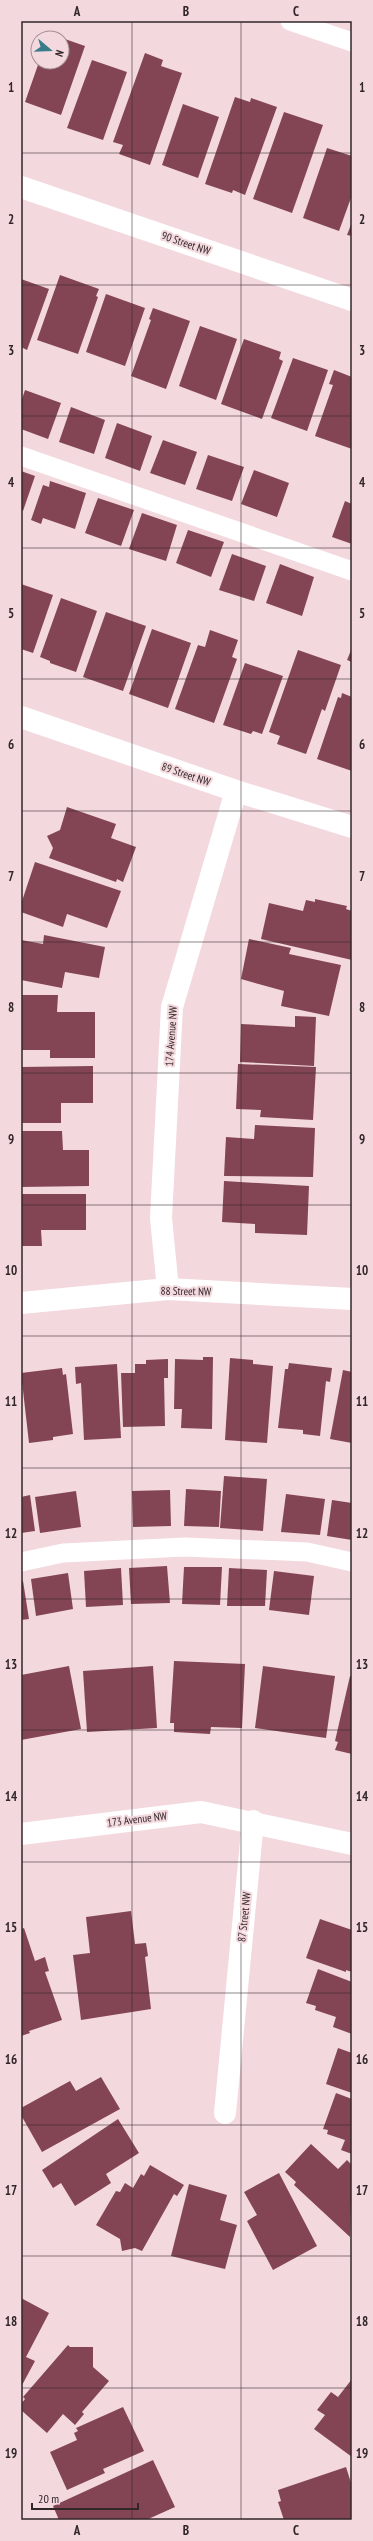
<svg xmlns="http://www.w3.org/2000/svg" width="373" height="2541" font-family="'PT Sans Narrow',sans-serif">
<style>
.building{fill:#834554}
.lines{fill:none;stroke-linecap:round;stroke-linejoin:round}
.service{stroke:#fff;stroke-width:19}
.minor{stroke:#fff;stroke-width:22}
.tertiary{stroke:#fff;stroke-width:22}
.grid{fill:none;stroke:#312628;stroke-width:1;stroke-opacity:0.55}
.labels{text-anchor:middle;stroke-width:4;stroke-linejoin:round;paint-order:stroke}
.street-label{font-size:11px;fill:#312628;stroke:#f3d8dd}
.neatline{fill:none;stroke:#312628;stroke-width:1.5}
.grid-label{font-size:13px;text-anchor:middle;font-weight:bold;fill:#312628}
</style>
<rect width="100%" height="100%" fill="#f3d8dd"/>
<g class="building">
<polygon points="49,34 61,38 47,38"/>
<polygon points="62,38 85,46 61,115 25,102 39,62 62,62"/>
<polygon points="145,53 163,60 161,66 182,73 150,165 119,154 123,145 113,142"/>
<polygon points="92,60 127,72 103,140 67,128"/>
<polygon points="235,97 250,102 251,98 277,107 245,195 233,190 232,193 205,184"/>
<polygon points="183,104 219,117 198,178 162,165"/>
<polygon points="284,112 323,125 292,213 253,199"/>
<polygon points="327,148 352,156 352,195 339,231 303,218"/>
<polygon points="352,222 352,236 347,235"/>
<polygon points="60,275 99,289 96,296 98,297 78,354 37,340"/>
<polygon points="21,279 49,289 27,350 21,347"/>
<polygon points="106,294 145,308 125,366 86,352"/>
<polygon points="153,308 190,321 166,389 131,376 151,320 149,319"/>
<polygon points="200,326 237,339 216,400 179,386"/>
<polygon points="244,339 281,352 279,359 283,361 262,419 221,404"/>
<polygon points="293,358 328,370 307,431 271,418"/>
<polygon points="334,370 352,377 352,449 315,436 333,385 329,384"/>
<polygon points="25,390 61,403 48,439 21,429 21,402"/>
<polygon points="71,407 105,420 94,454 59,442"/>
<polygon points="117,423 152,436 140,471 105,458"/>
<polygon points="163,440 197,452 185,485 150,473"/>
<polygon points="208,455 244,467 232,501 196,489"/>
<polygon points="254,470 289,483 277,517 241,504"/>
<polygon points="21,471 35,476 23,511 21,510"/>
<polygon points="50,481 86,493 75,529 43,518 41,524 31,520 43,485 49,487"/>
<polygon points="98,498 134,510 121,546 85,533"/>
<polygon points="345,501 352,504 352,544 332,537"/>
<polygon points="142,513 177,525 166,561 129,549"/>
<polygon points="188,530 224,542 211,577 176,563"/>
<polygon points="232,554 266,566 254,601 219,590"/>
<polygon points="280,564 314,577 302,616 266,603"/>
<polygon points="21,584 53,595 33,653 21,649"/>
<polygon points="61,598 97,611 76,672 50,663 50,661 40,657"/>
<polygon points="106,612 146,626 123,691 83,677"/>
<polygon points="152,629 191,643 168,708 129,694"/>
<polygon points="210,630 238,640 232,657 237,659 214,723 175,709 198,645 205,647"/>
<polygon points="352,648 352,662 347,660"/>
<polygon points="298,650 341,665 325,711 322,709 306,754 277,744 280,736 269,732"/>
<polygon points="245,663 283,676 262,734 253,731 251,734 223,725"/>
<polygon points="342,693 352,697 352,771 317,759 338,697 341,698"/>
<polygon points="67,807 116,824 111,838 136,847 123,882 117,879 116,882 49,858 53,848 47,836 60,830"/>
<polygon points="35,862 121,891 107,928 67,914 63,927 21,912 21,904"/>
<polygon points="315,899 347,906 346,909 352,911 352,960 261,939 269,903 303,911 306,900 315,902"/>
<polygon points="44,935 105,947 99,978 65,972 62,988 21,980 21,940 43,944"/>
<polygon points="249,939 291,948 289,954 341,965 329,1016 281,1006 284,991 241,979"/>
<polygon points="21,995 58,995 57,1012 95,1012 95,1058 50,1058 50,1050 21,1050"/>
<polygon points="295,1016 316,1017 314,1066 240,1062 241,1024 295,1027"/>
<polygon points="238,1064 316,1067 313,1120 260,1117 261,1110 236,1109"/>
<polygon points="93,1066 93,1103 61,1103 61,1123 21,1123 21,1067"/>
<polygon points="255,1125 315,1128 313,1177 224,1176 226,1137 254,1139"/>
<polygon points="21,1131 62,1131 63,1150 89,1150 89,1186 21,1187"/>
<polygon points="224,1181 309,1186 307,1235 255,1233 255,1224 222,1222"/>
<polygon points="21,1194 86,1194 86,1230 41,1230 42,1246 21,1246"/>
<polygon points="203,1357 213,1357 212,1429 181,1428 182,1409 174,1409 175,1359 203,1360"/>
<polygon points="230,1358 253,1360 253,1364 273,1366 267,1443 225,1440"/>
<polygon points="168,1359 168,1378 164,1378 165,1426 123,1427 121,1373 135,1373 135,1364 146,1364 146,1360"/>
<polygon points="289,1363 332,1368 330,1382 326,1381 320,1436 303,1434 303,1430 278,1428 285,1369 288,1369"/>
<polygon points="117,1364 121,1438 84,1440 81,1383 76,1384 75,1367"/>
<polygon points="62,1368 63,1375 66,1374 73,1434 53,1437 53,1440 29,1443 21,1373"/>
<polygon points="343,1370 352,1372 352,1443 330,1439"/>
<polygon points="224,1476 267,1479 263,1531 220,1528"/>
<polygon points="186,1489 221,1491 219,1527 184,1526"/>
<polygon points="170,1490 171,1526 133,1527 132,1491"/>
<polygon points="76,1491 81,1527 40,1533 35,1497"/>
<polygon points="286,1494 325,1499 320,1535 281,1532"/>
<polygon points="30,1495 35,1531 21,1533 21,1497"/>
<polygon points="332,1500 352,1503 352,1540 327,1536"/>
<polygon points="167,1566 170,1603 131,1604 129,1568"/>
<polygon points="184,1567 222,1567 220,1605 182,1604"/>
<polygon points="121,1568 123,1605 86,1607 84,1571"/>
<polygon points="229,1568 267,1570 265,1606 227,1606"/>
<polygon points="274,1571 314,1576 309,1615 269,1610"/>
<polygon points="68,1573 73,1609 36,1616 31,1579"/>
<polygon points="21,1581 23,1581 29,1619 21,1620"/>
<polygon points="174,1661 245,1664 242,1728 211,1727 210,1734 174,1732 174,1723 170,1723"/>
<polygon points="69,1666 81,1729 21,1740 21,1675"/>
<polygon points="153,1666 157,1728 87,1732 83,1671"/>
<polygon points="263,1666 335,1676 326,1738 255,1728"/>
<polygon points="350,1676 352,1676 352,1754 335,1750 338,1742 335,1741"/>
<polygon points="131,1911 135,1944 146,1943 148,1956 145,1957 151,2009 81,2020 73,1955 90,1953 86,1917"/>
<polygon points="320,1919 352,1930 352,1972 346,1970 346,1972 306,1958"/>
<polygon points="24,1928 35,1961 45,1957 49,1971 45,1972 62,2020 29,2031 30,2033 21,2036 21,1929"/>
<polygon points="318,1969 352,1982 352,2034 333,2027 336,2017 315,2010 316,2006 306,2003"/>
<polygon points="338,2048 352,2053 352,2093 326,2084"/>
<polygon points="101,2077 120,2109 42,2152 21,2115 21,2108 70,2081 76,2091"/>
<polygon points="336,2093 352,2099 352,2154 341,2150 345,2140 327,2134 328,2130 323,2129"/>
<polygon points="118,2119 139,2153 106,2174 111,2183 75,2206 61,2183 53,2188 42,2170"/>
<polygon points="311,2144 338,2169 347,2160 352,2165 350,2237 294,2185 296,2182 285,2172"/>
<polygon points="150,2165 184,2185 177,2196 174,2194 142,2251 135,2248 122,2251 120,2239 96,2225 116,2191 120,2192 125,2183 133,2188 141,2174 144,2176"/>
<polygon points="279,2173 317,2246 273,2270 247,2221 257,2215 244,2192"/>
<polygon points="189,2184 227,2195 220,2220 237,2225 225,2269 171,2256"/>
<polygon points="21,2298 49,2313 26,2357 35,2361 21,2387"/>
<polygon points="68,2345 70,2347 93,2347 93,2367 109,2381 82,2412 84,2414 75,2425 63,2414 47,2433 21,2410 21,2404 25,2399 23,2397"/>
<polygon points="352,2379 352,2457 314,2429 325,2415 317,2410 331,2392 338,2397"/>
<polygon points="123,2407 144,2451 103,2469 105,2473 67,2490 50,2452 77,2440 74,2433 78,2431 76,2428"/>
<polygon points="153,2460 175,2507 146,2520 59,2520 53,2506"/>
<polygon points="346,2467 352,2486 352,2520 284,2520 278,2502 281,2501 278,2490"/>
</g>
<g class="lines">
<g class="service">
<polyline points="290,21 352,42"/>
<polyline points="21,456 352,571"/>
<polyline points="21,1562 63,1553 185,1547 307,1552 352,1562"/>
</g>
<g class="minor">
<polyline points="21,187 352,300"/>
<polyline points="21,717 236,791 352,827"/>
<polyline points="168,1289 161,1218 172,1007 236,791"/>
<polyline points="21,1303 168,1289 352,1299"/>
<polyline points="225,2113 253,1821"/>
</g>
<polyline class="tertiary" points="21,1834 201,1812 352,1844"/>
</g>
<path class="grid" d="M132,21V2520M241,21V2520M21,153H352M21,285H352M21,416H352M21,548H352M21,679H352M21,811H352M21,942H352M21,1073H352M21,1205H352M21,1336H352M21,1468H352M21,1599H352M21,1730H352M21,1862H352M21,1993H352M21,2125H352M21,2256H352M21,2388H352"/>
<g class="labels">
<g class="street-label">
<text transform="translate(186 243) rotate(19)" y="4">90 Street NW</text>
<text transform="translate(186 774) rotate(19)" y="4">89 Street NW</text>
<text transform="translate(171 1036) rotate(-86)" y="4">174 Avenue NW</text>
<text transform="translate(186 1291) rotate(1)" y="4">88 Street NW</text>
<text transform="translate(137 1819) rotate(-7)" y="4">173 Avenue NW</text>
<text transform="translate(244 1917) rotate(-84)" y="4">87 Street NW</text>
</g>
</g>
<rect width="373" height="2541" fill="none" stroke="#f3d8dd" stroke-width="44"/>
<g transform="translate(50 50) rotate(109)"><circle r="19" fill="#f3d8dd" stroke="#a59195"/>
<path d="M0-3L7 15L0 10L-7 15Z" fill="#387b8b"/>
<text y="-6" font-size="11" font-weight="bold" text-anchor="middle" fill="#312628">N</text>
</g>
<path d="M32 2503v6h106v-6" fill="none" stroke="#312628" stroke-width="2"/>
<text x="38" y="2503" font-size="12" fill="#312628" stroke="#f3d8dd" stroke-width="3" paint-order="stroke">20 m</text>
<rect x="22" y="22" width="329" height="2497" class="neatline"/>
<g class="grid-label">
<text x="77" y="16">A</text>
<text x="186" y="16">B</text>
<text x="296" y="16">C</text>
<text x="11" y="92">1</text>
<text x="362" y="92">1</text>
<text x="11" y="224">2</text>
<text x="362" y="224">2</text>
<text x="11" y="355">3</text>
<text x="362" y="355">3</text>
<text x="11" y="487">4</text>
<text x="362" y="487">4</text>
<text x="11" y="618">5</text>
<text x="362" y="618">5</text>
<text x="11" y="749">6</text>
<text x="362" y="749">6</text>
<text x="11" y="881">7</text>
<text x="362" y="881">7</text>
<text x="11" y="1012">8</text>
<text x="362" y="1012">8</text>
<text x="11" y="1144">9</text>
<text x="362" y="1144">9</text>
<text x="11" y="1275">10</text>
<text x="362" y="1275">10</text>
<text x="11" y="1406">11</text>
<text x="362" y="1406">11</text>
<text x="11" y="1538">12</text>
<text x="362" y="1538">12</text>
<text x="11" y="1669">13</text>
<text x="362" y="1669">13</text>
<text x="11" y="1801">14</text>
<text x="362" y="1801">14</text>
<text x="11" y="1932">15</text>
<text x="362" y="1932">15</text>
<text x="11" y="2064">16</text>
<text x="362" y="2064">16</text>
<text x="11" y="2195">17</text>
<text x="362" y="2195">17</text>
<text x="11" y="2326">18</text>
<text x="362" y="2326">18</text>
<text x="11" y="2458">19</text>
<text x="362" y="2458">19</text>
<text x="77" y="2535">A</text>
<text x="186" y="2535">B</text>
<text x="296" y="2535">C</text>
</g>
</svg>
